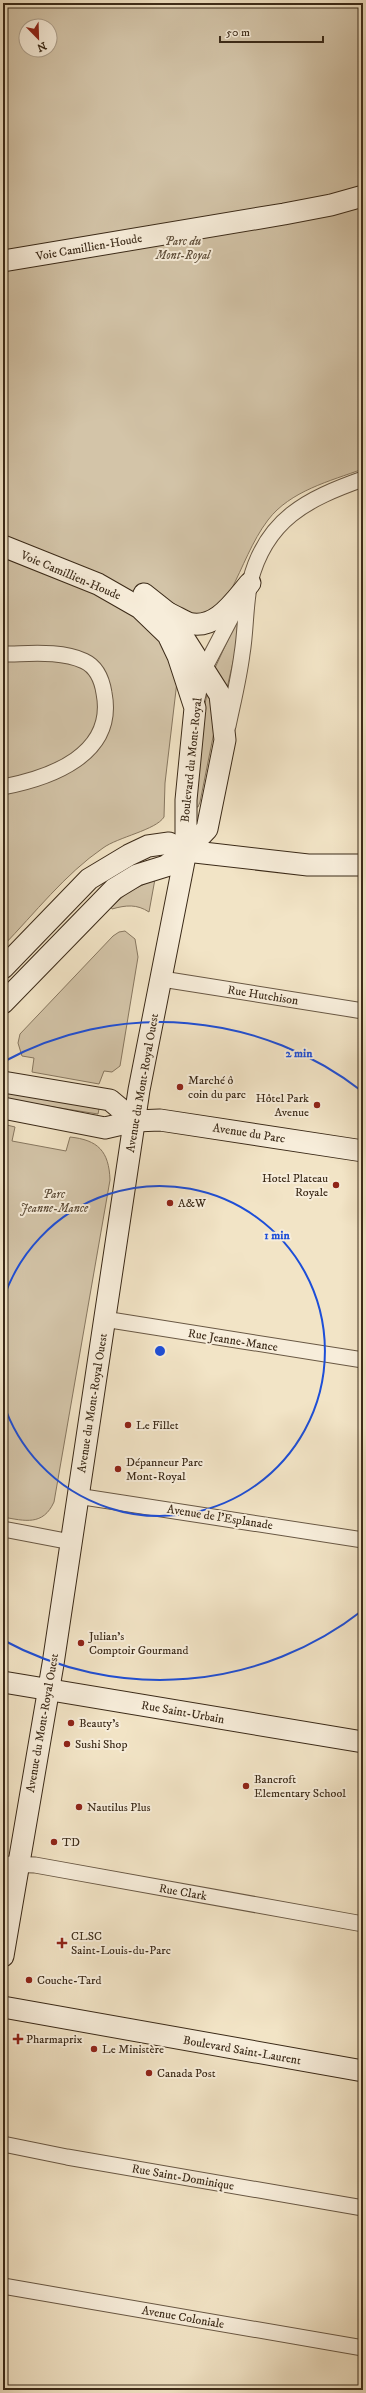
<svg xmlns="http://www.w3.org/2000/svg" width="366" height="2393" font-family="'IM FELL DW Pica',serif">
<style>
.green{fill:#d3c4a8;stroke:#877760;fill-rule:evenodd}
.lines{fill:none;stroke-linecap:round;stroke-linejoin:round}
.street-casing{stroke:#695844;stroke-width:17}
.secondary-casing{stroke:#3b2a18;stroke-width:23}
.street{stroke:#f7edda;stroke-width:15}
.secondary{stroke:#f7edda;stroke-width:21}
.ring{fill:none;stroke:#1d4ed8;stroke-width:2}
.poi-dot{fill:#8f2418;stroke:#f7edda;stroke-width:1.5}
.labels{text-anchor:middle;stroke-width:4;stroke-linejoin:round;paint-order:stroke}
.park-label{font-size:12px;font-style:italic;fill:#61503c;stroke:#f7edda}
.street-label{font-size:12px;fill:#3b2a18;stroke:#f7edda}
.poi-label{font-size:12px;fill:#3b2a18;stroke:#f7edda;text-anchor:start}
.centre{fill:#1d4ed8;stroke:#f7edda;stroke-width:2}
.ring-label{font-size:12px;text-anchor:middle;font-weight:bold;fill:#1d4ed8;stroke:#f7edda;stroke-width:4;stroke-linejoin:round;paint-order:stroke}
</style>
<rect width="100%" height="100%" fill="#f2e4c6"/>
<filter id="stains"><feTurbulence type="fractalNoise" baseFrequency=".005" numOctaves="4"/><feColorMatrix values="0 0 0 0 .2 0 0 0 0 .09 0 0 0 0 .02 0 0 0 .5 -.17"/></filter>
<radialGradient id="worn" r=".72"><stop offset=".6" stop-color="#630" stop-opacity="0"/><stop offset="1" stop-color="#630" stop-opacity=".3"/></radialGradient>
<g class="green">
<path d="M3,3H363V469C330,481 290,491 268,520C252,541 243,567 231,590C226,599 216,608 209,616L185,614L165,783L164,817C156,830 118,837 103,848C65,874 35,913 3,946ZM26,26H50V50H26Z"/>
<polygon points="237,620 242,623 227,688 215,668"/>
<polygon points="207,694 211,694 215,727 200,802 198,807 195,807 203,714"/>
<path d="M155,879L149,912C137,904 126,905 112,909L111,907L128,892Z"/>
<polygon points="125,931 135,939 138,957 120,1066 112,1072 104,1071 99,1084 32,1072 34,1058 22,1056 18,1043 20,1034 113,936 119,932"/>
<polygon points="3,1090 99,1109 98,1114 3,1099"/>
<path d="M3,1124L15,1127L12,1141L66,1151L70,1137C98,1140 109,1151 110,1180L54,1502C43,1526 25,1521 3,1517Z"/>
</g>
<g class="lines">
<defs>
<g id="street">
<path d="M3,654C29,654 60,650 84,661C97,667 102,680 104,693C116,755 50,778 3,787"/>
<polyline points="195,707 204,669 237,606"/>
<path d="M228,726C233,702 239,678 242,654C246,631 245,605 250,582C266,519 307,499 363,479"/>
<polyline points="162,979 363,1011"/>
<polyline points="104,1319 363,1360"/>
<polyline points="77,1496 363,1540"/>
<polyline points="3,1529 71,1542"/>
<polyline points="3,1864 35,1865 363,1924"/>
<polyline points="3,2144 67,2157 363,2208"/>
<polyline points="3,2286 363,2348"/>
</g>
<g id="secondary">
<polyline points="3,261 284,214 331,205 363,196"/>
<polyline points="3,546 98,584 140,608 168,635 178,656 195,708 186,800 186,851 139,1090 53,1664 3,1956"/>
<path d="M168,613C175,616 181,620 188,623C216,631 235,600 250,583"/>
<polyline points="3,968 89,879 129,855 148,846 169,843 186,851 308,865 363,865"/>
<polyline points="3,1003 114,889 137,875 166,866 186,851 207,829 225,740 220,695 168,613 144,594"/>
<polyline points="3,1082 110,1100 135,1121"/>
<polyline points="3,1108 105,1128 135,1121 160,1120 363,1151"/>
<polyline points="3,1682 363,1742"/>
<polyline points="3,2007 363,2071"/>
</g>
</defs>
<use href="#street" class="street-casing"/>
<use href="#secondary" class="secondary-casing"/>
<use href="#street" class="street"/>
<use href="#secondary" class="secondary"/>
</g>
<g class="ring">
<path d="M3 1300A165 165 0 1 1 3 1402"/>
<path d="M363 1610A329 329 0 0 1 3 1640M3 1062A329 329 0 0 1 363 1092"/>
</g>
<g class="poi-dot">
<circle cx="180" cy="1087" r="4"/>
<circle cx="317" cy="1105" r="4"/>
<circle cx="336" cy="1185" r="4"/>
<circle cx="170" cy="1203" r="4"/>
<circle cx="128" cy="1425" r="4"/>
<circle cx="118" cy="1469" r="4"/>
<circle cx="81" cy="1643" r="4"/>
<circle cx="71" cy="1723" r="4"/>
<circle cx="67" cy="1744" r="4"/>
<circle cx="246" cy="1786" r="4"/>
<circle cx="79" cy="1807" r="4"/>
<circle cx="54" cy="1842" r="4"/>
<path d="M60 1937h4v4h4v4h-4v4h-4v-4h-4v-4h4z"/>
<circle cx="29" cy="1980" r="4"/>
<path d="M16 2033h4v4h4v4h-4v4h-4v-4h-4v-4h4z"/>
<circle cx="94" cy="2049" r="4"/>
<circle cx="149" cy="2073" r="4"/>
</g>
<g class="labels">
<g class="park-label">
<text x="183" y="245">Parc du<tspan x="183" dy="14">Mont-Royal</tspan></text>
<text x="54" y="1198">Parc<tspan x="54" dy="14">Jeanne-Mance</tspan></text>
</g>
<g class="street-label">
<text transform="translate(89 247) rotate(-10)" y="4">Voie Camillien-Houde</text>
<text transform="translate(71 575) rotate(23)" y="4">Voie Camillien-Houde</text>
<text transform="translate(191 760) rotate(-84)" y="4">Boulevard du Mont-Royal</text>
<text transform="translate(263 995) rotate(9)" y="4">Rue Hutchison</text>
<text transform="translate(142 1083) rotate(-80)" y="4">Avenue du Mont-Royal Ouest</text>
<text transform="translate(249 1133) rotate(9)" y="4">Avenue du Parc</text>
<text transform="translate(233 1340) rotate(9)" y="4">Rue Jeanne-Mance</text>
<text transform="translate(92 1403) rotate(-81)" y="4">Avenue du Mont-Royal Ouest</text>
<text transform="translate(220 1517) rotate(9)" y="4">Avenue de l'Esplanade</text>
<text transform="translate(183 1712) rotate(10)" y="4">Rue Saint-Urbain</text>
<text transform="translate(42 1723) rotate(-80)" y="4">Avenue du Mont-Royal Ouest</text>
<text transform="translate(183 1892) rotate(10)" y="4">Rue Clark</text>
<text transform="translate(242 2050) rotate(10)" y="4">Boulevard Saint-Laurent</text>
<text transform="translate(183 2177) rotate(10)" y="4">Rue Saint-Dominique</text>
<text transform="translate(183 2317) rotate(10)" y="4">Avenue Coloniale</text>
</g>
<g class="poi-label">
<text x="188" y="1084">Marché ô<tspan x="188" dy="14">coin du parc</tspan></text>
<text x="309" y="1102" text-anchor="end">Hôtel Park<tspan x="309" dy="14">Avenue</tspan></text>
<text x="328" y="1182" text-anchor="end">Hotel Plateau<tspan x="328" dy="14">Royale</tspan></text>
<text x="178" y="1207">A&amp;W</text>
<text x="136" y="1429">Le Fillet</text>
<text x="126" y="1466">Dépanneur Parc<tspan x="126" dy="14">Mont-Royal</tspan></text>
<text x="89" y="1640">Julian’s<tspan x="89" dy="14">Comptoir Gourmand</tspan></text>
<text x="79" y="1727">Beauty's</text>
<text x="75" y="1748">Sushi Shop</text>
<text x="254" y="1783">Bancroft<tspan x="254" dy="14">Elementary School</tspan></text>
<text x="87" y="1811">Nautilus Plus</text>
<text x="62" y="1846">TD</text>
<text x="71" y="1940">CLSC<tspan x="71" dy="14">Saint-Louis-du-Parc</tspan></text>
<text x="37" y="1984">Couche-Tard</text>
<text x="26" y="2043">Pharmaprix</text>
<text x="102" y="2053">Le Ministère</text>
<text x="157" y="2077">Canada Post</text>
</g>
</g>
<circle cx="160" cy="1351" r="6" class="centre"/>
<g class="ring-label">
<text x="299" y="1057">2 min</text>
<text x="277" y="1239">1 min</text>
</g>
<rect width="366" height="2393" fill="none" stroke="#f2e4c6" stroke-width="16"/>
<rect x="4" y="4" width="358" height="2385" fill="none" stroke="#3b2a18" stroke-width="2"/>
<rect x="8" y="8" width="350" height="2377" fill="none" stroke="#3b2a18"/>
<g transform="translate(38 38) rotate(157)"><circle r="19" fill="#f7edda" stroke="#ac9f8c"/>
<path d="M0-3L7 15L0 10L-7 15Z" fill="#8f2418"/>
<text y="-6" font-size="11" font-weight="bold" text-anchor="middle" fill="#3b2a18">N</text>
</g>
<path d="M220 36v6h103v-6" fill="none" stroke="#3b2a18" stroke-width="2"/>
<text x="226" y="36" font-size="12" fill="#3b2a18" stroke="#f7edda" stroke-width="3" paint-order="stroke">50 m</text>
<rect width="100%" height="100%" filter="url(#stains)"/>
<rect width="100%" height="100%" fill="url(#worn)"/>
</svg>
